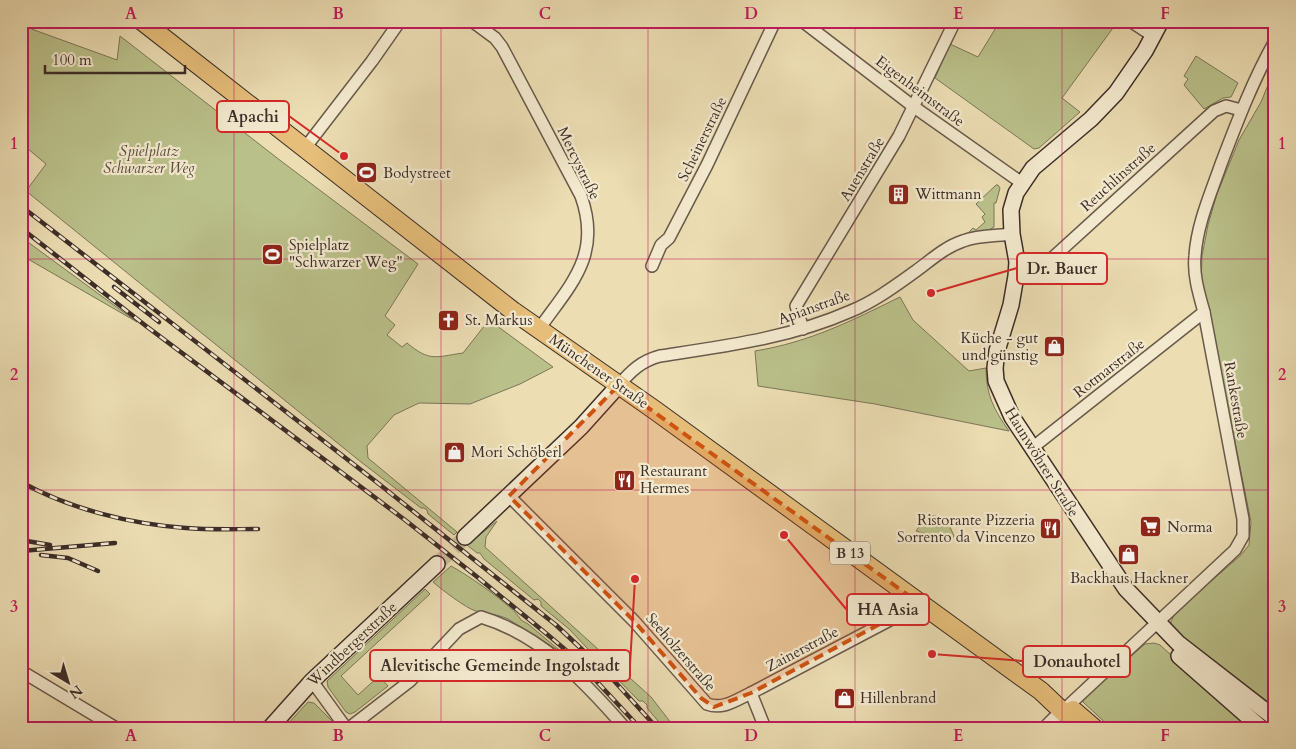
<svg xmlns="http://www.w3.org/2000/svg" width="1296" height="749" font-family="Cardo,serif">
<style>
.green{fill:#bac08a;stroke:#7b7658}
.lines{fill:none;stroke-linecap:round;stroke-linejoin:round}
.secondary-tunnel{stroke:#c9ba97;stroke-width:15;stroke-dasharray:15 8;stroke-linecap:butt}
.street-casing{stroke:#68594a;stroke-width:14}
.secondary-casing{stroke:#3c2d27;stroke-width:18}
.primary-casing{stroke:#3c2d27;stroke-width:20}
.street{stroke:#f3e9ce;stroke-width:11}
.secondary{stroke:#f3e9ce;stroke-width:15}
.primary{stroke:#e6be7a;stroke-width:18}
.rail-casing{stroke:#3c2d27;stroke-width:4.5}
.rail{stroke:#f3e9ce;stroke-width:2.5;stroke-dasharray:8;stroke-linecap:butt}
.marked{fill:#ce5210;fill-opacity:0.2;stroke:#ce5210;stroke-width:4;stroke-dasharray:10 6;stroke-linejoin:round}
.grid{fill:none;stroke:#c2185b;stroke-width:1;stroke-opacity:0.55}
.labels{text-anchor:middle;stroke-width:4.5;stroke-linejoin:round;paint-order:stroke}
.shield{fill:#f3e9ce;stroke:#736559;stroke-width:1}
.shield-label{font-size:14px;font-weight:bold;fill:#3c2d27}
.street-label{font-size:15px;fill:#3c2d27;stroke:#f3e9ce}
.park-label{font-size:15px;font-style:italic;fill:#554a3b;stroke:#f3e9ce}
.poi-label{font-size:15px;fill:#3c2d27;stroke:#f3e9ce;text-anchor:start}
.leader{fill:none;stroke:#d62828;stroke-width:2}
.callout-dot{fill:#d62828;stroke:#f3e9ce;stroke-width:2}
.callout{fill:#f3e9ce;stroke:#d62828;stroke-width:2}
.callout-label{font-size:16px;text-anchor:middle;font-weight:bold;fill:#3c2d27}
.neatline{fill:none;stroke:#c2185b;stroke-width:2}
.grid-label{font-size:16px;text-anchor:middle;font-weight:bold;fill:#c2185b}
</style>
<rect width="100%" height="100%" fill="#ecddb3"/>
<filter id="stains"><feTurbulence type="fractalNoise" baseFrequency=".004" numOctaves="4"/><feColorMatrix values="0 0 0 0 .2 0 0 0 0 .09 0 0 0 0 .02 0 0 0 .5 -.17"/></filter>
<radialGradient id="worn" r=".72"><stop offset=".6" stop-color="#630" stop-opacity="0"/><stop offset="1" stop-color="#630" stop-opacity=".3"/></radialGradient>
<g class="green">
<polygon points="1000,21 1094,21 1103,27 1107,21 1118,21 1062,98 1080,112 1039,148 1034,149 935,78 950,44 978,57"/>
<path d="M26,27L117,60L120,36L281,161L418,264L385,316L395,325L387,335L402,347L407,343C430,362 435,357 463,353L489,320L553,367L520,384L470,404L419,403L394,415L367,446L368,458L457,532L454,535L428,514L427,510L424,508H421L361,462L26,191L46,164L21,143V33Z"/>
<polygon points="1196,56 1238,83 1231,97 1223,98 1204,109 1184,85 1188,79 1184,76"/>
<polygon points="1275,68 1275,706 1265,704 1205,661 1171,626 1171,621 1177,611 1241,555 1249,545 1251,522 1209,312 1201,284 1202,256 1208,225 1217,194 1239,140 1261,102"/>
<polygon points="996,185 998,185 1000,188 996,203 994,203 994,227 989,230 968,233 973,228 976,230 985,222 982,217 985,214 976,204"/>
<polygon points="21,237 137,322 21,255"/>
<path d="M900,297L913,320L969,371L986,368C986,395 994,410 1009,431L875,404L758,386L755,351C810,342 851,321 900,297Z"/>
<polygon points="928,515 946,518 954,536 951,541 916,531"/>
<path d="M497,521L486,537L485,547L651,697L675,728H664L647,708V705L643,701H639L598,659C597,653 595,651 589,650L569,629L541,606V602L538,599L534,600L484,559L480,553H477L467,545Z"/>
<path d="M451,566C466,574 514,606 521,620L528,624L564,654L508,619C497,614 487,614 476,611C467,609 441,589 433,582Z"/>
<polygon points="425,589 430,594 341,676 358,695 379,676 388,686 355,712 350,714 346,712 328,687 327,681"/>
<polygon points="1154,643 1160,645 1251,728 1111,728 1083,702 1083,698 1145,644"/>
<polygon points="308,702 314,703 335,724 335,728 284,728"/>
</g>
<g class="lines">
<polyline class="secondary-tunnel" points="437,564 465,537"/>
<defs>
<g id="street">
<path d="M472,21L495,38L502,47L581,196C602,255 571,284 539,329"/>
<polyline points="802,21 914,107 1022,183"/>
<polyline points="1130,21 1153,36"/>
<polyline points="155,32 164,21"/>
<polyline points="305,148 372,61 400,21"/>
<polyline points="652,266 661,245 669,238 707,165 775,21"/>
<polyline points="1016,276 1031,271 1048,262 1214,111 1226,106 1241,110"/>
<polyline points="803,329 796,306 899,136 955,21"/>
<path d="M618,386C631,371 641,361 660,356C726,346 790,338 851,311C875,301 895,286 916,271C931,260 945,247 963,241C979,235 996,236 1012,234"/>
<polyline points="1032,448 1204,312"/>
<path d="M509,496L634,621L707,704C723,710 736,700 751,693L765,728"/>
<polyline points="21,671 116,728"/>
<polyline points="312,681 346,728"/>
<polyline points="751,693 909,610 919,603"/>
<path d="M1068,706L1235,550L1243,536V519L1204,312C1199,294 1193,275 1195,256C1197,224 1211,193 1221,164C1237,122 1253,80 1275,41"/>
<path d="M349,728L410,681L459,629L481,617C541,635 585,682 625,728"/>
<polyline points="1044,728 1061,711"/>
</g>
<g id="secondary">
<polyline points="1161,21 1145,51 1116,93 1091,119 1033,168 1016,193 1011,210 1012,234 1017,262 1016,276 1011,305 997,351 995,368 996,381 1012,417 1126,589 1178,643 1272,716 1275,720"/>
<polyline points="465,537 581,427 618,386"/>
<polyline points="1179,656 1261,728"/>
<polyline points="270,728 312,681 437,564"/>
</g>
<g id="primary">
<polyline points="142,21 513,311 656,411 1041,691 1080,728"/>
<polyline points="1073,710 1094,728"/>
</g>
</defs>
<use href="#street" class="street-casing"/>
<use href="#secondary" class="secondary-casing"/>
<use href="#primary" class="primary-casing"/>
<use href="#street" class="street"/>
<use href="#secondary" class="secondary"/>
<use href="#primary" class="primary"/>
<defs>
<g id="rail">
<polyline points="21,206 379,484 556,625 606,672 657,728"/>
<polyline points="21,228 146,326 405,520 476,576 548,635 574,657 640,728"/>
<polyline points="114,287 159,322"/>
<path d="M21,482C70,509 130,524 186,528C210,530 234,529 258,529"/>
<polyline points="21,540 50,545"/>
<polyline points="21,551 115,543"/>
<polyline points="41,555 68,558 98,571"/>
</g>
</defs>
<use href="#rail" class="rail-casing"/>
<use href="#rail" class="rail"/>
</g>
<path class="marked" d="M618,386L919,603L751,693L714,707L701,698L634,621L509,496Z"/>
<path class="grid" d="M234,21V728M441,21V728M648,21V728M855,21V728M1062,21V728M21,259H1275M21,490H1275"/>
<defs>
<symbol id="stadium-square" viewBox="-11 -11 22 22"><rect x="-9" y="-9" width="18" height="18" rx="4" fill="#8f2418" stroke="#f3e9ce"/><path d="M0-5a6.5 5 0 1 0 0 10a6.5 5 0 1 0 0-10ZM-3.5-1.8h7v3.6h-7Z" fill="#fff"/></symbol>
<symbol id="building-square" viewBox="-11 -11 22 22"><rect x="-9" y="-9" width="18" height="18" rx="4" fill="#8f2418" stroke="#f3e9ce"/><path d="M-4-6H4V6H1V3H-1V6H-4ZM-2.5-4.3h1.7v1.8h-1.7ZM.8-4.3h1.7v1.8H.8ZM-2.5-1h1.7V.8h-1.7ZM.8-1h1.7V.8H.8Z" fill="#fff"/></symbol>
<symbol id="church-square" viewBox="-11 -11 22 22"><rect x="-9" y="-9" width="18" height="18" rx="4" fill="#8f2418" stroke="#f3e9ce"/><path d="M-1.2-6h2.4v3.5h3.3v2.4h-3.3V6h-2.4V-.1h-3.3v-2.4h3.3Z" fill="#fff"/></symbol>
<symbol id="shop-square" viewBox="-11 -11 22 22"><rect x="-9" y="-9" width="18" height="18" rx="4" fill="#8f2418" stroke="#f3e9ce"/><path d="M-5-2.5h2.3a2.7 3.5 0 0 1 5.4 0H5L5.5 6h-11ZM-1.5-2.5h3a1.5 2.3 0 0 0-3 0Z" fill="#fff"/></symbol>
<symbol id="restaurant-square" viewBox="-11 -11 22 22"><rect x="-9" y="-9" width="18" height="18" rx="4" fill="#8f2418" stroke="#f3e9ce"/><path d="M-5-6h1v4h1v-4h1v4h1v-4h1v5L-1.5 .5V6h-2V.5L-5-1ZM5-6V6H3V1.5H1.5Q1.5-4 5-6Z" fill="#fff"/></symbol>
<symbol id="supermarket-square" viewBox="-11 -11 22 22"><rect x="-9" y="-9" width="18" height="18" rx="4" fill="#8f2418" stroke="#f3e9ce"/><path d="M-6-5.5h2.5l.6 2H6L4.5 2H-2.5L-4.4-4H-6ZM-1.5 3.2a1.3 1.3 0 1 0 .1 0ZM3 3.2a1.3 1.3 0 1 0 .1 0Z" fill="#fff"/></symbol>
</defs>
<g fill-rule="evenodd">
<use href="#stadium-square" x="354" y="160" width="25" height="25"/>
<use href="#building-square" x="886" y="182" width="25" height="25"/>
<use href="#stadium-square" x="260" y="242" width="25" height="25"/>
<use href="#church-square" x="436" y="308" width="25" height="25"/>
<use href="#shop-square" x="1042" y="334" width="25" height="25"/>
<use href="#shop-square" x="442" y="440" width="25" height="25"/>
<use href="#restaurant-square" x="612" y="468" width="25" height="25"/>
<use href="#supermarket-square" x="1138" y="514" width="25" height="25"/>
<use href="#restaurant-square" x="1038" y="516" width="25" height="25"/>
<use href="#shop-square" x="1116" y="542" width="25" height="25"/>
<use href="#shop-square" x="832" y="686" width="25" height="25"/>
</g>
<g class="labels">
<rect class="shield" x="830" y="541.5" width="40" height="23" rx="4"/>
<g class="shield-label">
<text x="850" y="558">B 13</text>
</g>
<g class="street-label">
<text transform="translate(920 91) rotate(37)" y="5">Eigenheimstraße</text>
<text transform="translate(702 139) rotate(-64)" y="5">Scheinerstraße</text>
<text transform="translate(579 163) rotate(64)" y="5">Mercystraße</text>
<text transform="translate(862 169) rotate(-59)" y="5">Auenstraße</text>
<text transform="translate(1118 177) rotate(-42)" y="5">Reuchlinstraße</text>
<text transform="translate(814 307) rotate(-20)" y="5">Apianstraße</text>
<text transform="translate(1109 368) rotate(-38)" y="5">Rotmarstraße</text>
<text transform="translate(599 371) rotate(35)" y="5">Münchener Straße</text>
<text transform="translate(1236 400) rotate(80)" y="5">Rankestraße</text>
<text transform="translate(1042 462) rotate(58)" y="5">Haunwöhrer Straße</text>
<text transform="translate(352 644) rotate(-43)" y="5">Windbergerstraße</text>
<text transform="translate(802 649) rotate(-28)" y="5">Zainerstraße</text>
<text transform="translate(681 652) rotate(49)" y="5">Seeholzerstraße</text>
</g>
<g class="park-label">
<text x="149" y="156">Spielplatz<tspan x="149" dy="17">Schwarzer Weg</tspan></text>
</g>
<g class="poi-label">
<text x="383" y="178">Bodystreet</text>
<text x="915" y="199">Wittmann</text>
<text x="289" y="250">Spielplatz<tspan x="289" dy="17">"Schwarzer Weg"</tspan></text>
<text x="465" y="325">St. Markus</text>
<text x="1038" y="343" text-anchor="end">Küche - gut<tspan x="1038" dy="17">und günstig</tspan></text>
<text x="471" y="457">Mori Schöberl</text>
<text x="640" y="476">Restaurant<tspan x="640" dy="17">Hermes</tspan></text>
<text x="1035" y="525" text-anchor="end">Ristorante Pizzeria<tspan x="1035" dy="17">Sorrento da Vincenzo</tspan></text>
<text x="1167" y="532">Norma</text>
<text x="1129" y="583" text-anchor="middle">Backhaus Hackner</text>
<text x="860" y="703">Hillenbrand</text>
</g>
</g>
<path class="leader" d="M344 156L289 116M931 293L1017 268M784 535L847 610M932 654L1023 661M635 579L630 665"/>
<g class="callout-dot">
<circle cx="344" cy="156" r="5"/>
<circle cx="931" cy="293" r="5"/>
<circle cx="784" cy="535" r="5"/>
<circle cx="932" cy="654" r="5"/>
<circle cx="635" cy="579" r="5"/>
</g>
<g class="callout">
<rect x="217" y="101" width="72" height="31" rx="5"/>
<rect x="1017" y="253" width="90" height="31" rx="5"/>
<rect x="847" y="594" width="82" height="31" rx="5"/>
<rect x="1023" y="646" width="107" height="31" rx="5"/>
<rect x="370" y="650" width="260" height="31" rx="5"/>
</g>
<g class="callout-label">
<text x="253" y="122">Apachi</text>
<text x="1062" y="274">Dr. Bauer</text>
<text x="888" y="615">HA Asia</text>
<text x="1077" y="667">Donauhotel</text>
<text x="500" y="671">Alevitische Gemeinde Ingolstadt</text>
</g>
<rect width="1296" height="749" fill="none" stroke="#ecddb3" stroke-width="55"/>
<g transform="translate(68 682) rotate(142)" stroke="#f3e9ce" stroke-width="4" paint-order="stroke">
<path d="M0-4L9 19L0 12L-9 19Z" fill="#3c2d27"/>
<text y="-8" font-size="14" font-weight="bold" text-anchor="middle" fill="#3c2d27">N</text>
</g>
<path d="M45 65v8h140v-8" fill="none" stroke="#3c2d27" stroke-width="2.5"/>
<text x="52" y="65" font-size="15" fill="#3c2d27" stroke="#f3e9ce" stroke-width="4" paint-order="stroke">100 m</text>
<rect x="28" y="28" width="1240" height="694" class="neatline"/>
<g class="grid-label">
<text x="131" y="19">A</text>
<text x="338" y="19">B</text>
<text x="545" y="19">C</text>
<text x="751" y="19">D</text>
<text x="958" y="19">E</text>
<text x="1165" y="19">F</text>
<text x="14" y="149">1</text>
<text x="1282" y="149">1</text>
<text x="14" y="380">2</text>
<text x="1282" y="380">2</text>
<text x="14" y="612">3</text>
<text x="1282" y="612">3</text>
<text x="131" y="741">A</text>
<text x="338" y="741">B</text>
<text x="545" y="741">C</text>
<text x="751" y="741">D</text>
<text x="958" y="741">E</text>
<text x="1165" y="741">F</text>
</g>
<rect width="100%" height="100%" filter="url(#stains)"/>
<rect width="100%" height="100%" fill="url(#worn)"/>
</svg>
